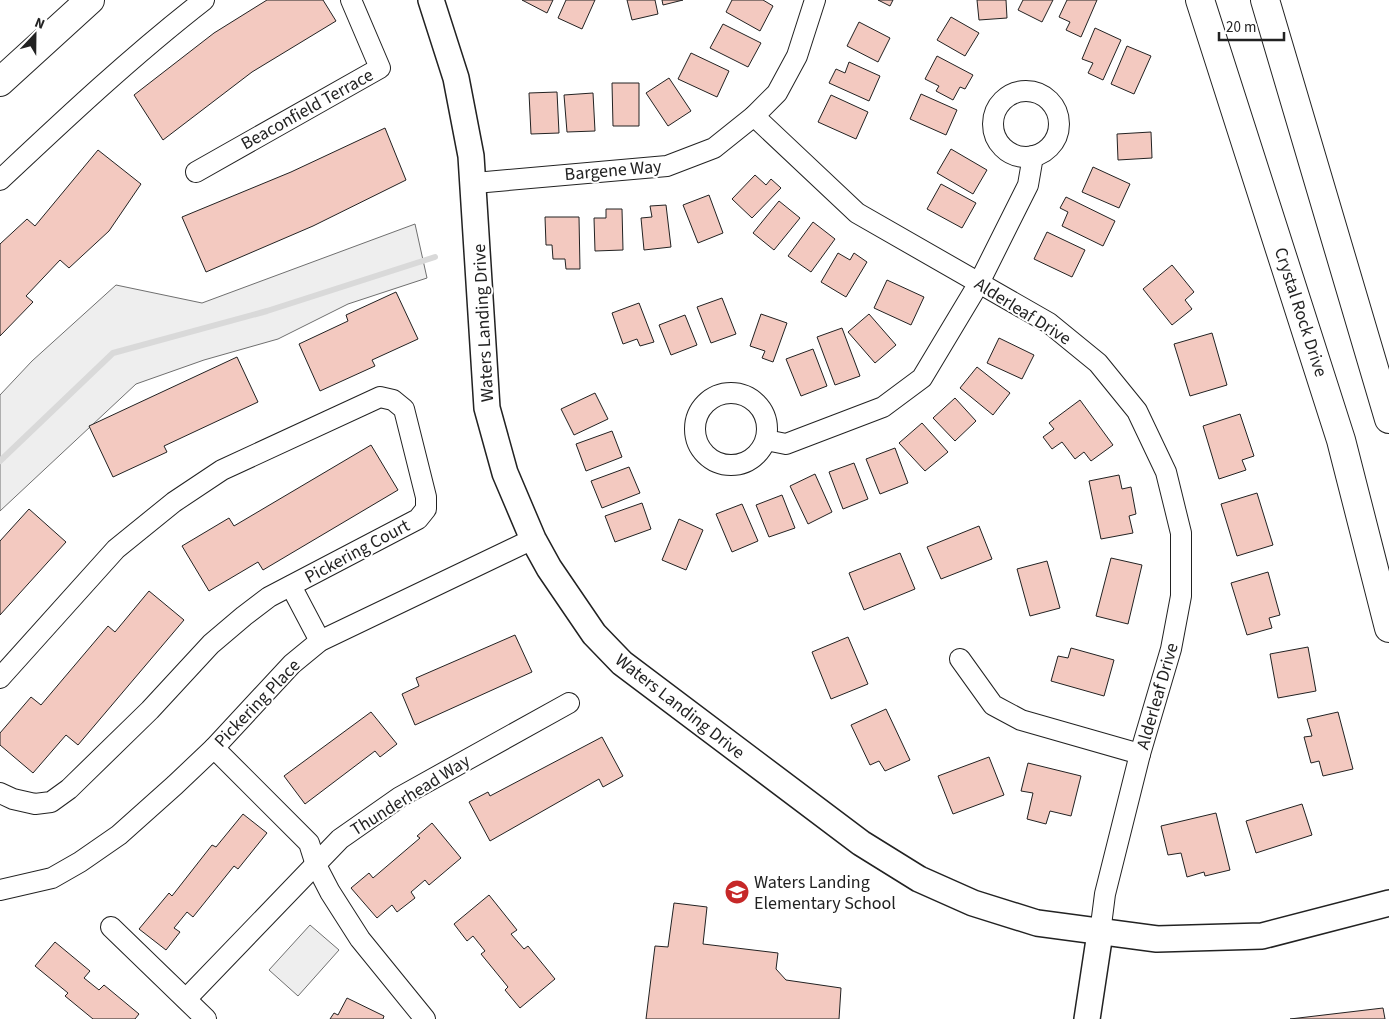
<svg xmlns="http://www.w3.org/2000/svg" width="1389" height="1019" font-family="'Source Sans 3',sans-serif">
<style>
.green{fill:#eee;stroke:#6f6f6f}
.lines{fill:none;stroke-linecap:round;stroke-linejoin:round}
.stream{stroke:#d9d9d9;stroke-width:6}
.building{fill:#f3c9c0;stroke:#222}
.minor-casing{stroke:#222;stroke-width:22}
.tertiary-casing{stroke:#222;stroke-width:28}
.secondary-casing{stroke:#222;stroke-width:30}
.minor{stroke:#fff;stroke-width:20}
.tertiary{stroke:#fff;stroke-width:25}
.secondary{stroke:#fff;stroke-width:28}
.labels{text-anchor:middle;stroke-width:4;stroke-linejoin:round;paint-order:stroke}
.street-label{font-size:18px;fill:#222;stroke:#fff}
.poi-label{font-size:18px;fill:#222;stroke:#fff;text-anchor:start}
</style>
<rect width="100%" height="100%" fill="#fff"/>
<g class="green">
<polygon points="415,224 427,278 348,304 278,339 204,360 136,384 0,511 0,395 32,361 116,285 202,303"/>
<polygon points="310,925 339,950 298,996 269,970"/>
</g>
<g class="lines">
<polyline class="stream" points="0,461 113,353 267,311 435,257"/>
</g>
<g class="building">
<polygon points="267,0 323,0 336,21 252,72 163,140 134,95 214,33"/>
<polygon points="522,0 553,0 547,13"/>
<polygon points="566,0 595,0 582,29 558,18"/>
<polygon points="627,0 655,0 658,14 632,20"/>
<polygon points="662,0 683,0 663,5"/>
<polygon points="732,0 763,0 773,6 760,31 726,12"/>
<polygon points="878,0 893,0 890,6"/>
<polygon points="977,0 1006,0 1007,18 979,20"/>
<polygon points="1023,0 1053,0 1042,22 1018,10"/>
<polygon points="1067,0 1097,0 1081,37 1066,30 1070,22 1059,17"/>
<polygon points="951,17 979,33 965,56 937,40"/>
<polygon points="859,22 890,38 878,62 847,46"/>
<polygon points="723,24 761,43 748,67 710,48"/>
<polygon points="1095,28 1121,40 1103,80 1088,73 1093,63 1082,59"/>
<polygon points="1127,46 1151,56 1134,94 1111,84"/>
<polygon points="691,53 729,71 717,97 678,79"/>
<polygon points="937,56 973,75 965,89 960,87 953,100 936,91 939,86 925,79"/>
<polygon points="849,62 880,76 869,101 829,83 836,69 845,73"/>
<polygon points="669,78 691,111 668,126 646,93"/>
<polygon points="612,83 639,83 639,126 613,126"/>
<polygon points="557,92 559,133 531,134 529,93"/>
<polygon points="593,93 595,131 567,132 564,95"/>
<polygon points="921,94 957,110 946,135 910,119"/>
<polygon points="831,95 868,112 856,139 818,122"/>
<polygon points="385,128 406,180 313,226 206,272 182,217 291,172"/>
<polygon points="1151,132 1152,158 1118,160 1117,134"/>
<polygon points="951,149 987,170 973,194 937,173"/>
<polygon points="98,150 141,184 109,231 69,268 60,260 26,296 33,302 0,336 0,244 27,219 35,226"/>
<polygon points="1093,167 1130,184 1119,208 1082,192"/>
<polygon points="755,175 766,185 771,179 781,188 752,218 732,199"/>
<polygon points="941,184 976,203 962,228 927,209"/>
<polygon points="709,195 723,233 698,243 683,205"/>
<polygon points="1066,197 1115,221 1103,246 1062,226 1068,212 1060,208"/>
<polygon points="779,201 800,218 774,250 753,233"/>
<polygon points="666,205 671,247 644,250 641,218 652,217 650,206"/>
<polygon points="606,209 622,209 623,250 595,251 594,218 606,218"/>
<polygon points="545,217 579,217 580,269 566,269 565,259 553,259 552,245 546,245"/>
<polygon points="813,222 835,239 811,272 788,256"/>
<polygon points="1047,232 1085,250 1072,277 1034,259"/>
<polygon points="838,253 850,260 854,253 867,262 846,297 821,282"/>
<polygon points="1172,265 1194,292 1185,300 1192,309 1172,325 1143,289"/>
<polygon points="887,280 924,297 911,325 874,308"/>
<polygon points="396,292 418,339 372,360 375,366 320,391 299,344 348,321 346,315"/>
<polygon points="722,298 736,334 711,343 697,307"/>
<polygon points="639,303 654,342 640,346 637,339 623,344 612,313"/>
<polygon points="761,314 787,323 773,362 762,358 765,351 750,346"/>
<polygon points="869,314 896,345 875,363 848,332"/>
<polygon points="685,315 697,345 671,355 659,325"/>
<polygon points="842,328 860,376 835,385 817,337"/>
<polygon points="1212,333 1227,385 1190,396 1174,344"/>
<polygon points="999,338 1034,355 1022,379 987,363"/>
<polygon points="813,349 827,386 801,396 786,359"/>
<polygon points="237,357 258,402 164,446 167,452 113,477 89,426"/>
<polygon points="977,367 1010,393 993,415 960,388"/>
<polygon points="595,393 608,419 574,435 561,409"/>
<polygon points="955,398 976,421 955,441 933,418"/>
<polygon points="1080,400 1113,445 1091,461 1084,452 1075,459 1062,442 1052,449 1043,437 1054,429 1049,423"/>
<polygon points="1240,414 1254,456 1242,460 1246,470 1219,479 1203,426"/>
<polygon points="922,423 948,452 925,471 899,443"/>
<polygon points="612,431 622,457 586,471 576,444"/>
<polygon points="371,445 398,490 263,570 258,562 209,591 182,546 229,518 234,526"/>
<polygon points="895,448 908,483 880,494 866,459"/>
<polygon points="854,463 868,499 843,509 829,472"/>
<polygon points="629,467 640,493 602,508 591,481"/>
<polygon points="815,474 832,512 808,524 790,486"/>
<polygon points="1119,475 1122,489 1131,487 1136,514 1129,516 1133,533 1101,539 1089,481"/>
<polygon points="1257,493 1273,545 1237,556 1221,504"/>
<polygon points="782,495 795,528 769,537 756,505"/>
<polygon points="642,503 651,529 615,542 605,516"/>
<polygon points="742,504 758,541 732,552 716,514"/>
<polygon points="29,509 66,542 0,615 0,541"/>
<polygon points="679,519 703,530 686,570 662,560"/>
<polygon points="979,526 992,559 941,579 927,547"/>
<polygon points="900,553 915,589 864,610 849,573"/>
<polygon points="1111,558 1142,565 1128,624 1096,616"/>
<polygon points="1047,561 1060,608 1030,616 1017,569"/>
<polygon points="1268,572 1280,615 1269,618 1272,628 1247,635 1231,583"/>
<polygon points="149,591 184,620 78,745 66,735 33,773 0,745 0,733 31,697 41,705 108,626 115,632"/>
<polygon points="515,635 532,672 415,725 402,694 419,686 416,678"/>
<polygon points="848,637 868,684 831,699 812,652"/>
<polygon points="1308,647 1316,691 1278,698 1270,654"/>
<polygon points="1071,648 1114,660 1104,696 1051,681 1058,656 1068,658"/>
<polygon points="886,709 910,760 885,771 879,761 870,765 851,725"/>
<polygon points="371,712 397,744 380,757 375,751 305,804 284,776"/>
<polygon points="1338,712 1353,769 1323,776 1319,761 1311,763 1304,737 1312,736 1307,719"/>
<polygon points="602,737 623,776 603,787 599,779 490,841 469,802 488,792 490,796"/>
<polygon points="989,757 1004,795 953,814 938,776"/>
<polygon points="1028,763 1081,776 1071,816 1050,811 1046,824 1027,819 1033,793 1021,791"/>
<polygon points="1302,804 1312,835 1256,853 1246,821"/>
<polygon points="1216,813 1230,870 1205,876 1204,872 1187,877 1181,853 1168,855 1161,826"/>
<polygon points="243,814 267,833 238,869 234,866 193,917 187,912 174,928 180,932 166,950 139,929 169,893 172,896 212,845 216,847"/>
<polygon points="432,823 461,858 429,885 425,880 411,892 415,898 397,912 392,905 377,918 351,888 369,873 373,878 420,838 417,836"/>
<polygon points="489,895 517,930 511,934 524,949 528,946 555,979 520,1008 505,990 508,987 481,954 485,951 473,936 467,941 454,924"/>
<polygon points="674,903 707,907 703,944 778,953 776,969 786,980 841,988 839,1019 646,1019 655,946 668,947"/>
<polygon points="55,942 90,971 84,978 99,990 104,985 139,1014 135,1019 93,1019 65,996 68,993 35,966"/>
<polygon points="347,998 384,1016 383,1019 330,1019 334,1013 338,1015"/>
<polygon points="1383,1008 1385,1019 1290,1019"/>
</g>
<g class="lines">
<defs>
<g id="minor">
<circle cx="1026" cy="124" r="33"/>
<polyline points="754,116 857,213 1049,323 1098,363 1137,411 1166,472 1181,533 1181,596 1171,649 1140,754 1105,894 1100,933"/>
<polyline points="196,172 380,68 351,0"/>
<path d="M0,180C66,118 132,56 204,0"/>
<polyline points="475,183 667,166 714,148 754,116 777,93 797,56 815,0"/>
<circle cx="731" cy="429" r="36"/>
<polyline points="766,440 786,444 883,407 922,378 979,283 1028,185 1033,156"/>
<polyline points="291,586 320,641"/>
<polyline points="960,659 993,705 1021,720 1140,754"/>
<polyline points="0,678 116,549 174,502 222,470 380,397 393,400 404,409 426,497 426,509 418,519 269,597 244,616 211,644 150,710 69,789 51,802 35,804 13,799 0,793"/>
<polyline points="214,748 309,843 316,865 330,892 360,939 425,1019"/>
<polyline points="0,890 52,878 80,862 119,835 175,785 214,748 292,664 320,641 533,539"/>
<polyline points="111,927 206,1019"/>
<polyline points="186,999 340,839 400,797 569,703"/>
</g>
<g id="tertiary">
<polyline points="431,0 456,78 471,156 487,408 505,473 533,539 549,568 594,634 622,663 861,843 919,879 973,903 1037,923 1157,939 1262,936 1389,903"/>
<polyline points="1087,1019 1100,933"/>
</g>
<g id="secondary">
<polyline points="1200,0 1341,440 1389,628"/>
<polyline points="1265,0 1389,419"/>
<polyline points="0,82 90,0"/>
</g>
</defs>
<use href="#minor" class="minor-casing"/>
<use href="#tertiary" class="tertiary-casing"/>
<use href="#secondary" class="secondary-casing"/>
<use href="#minor" class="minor"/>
<use href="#tertiary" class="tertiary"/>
<use href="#secondary" class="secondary"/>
</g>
<defs>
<symbol id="school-disc" viewBox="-11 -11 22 22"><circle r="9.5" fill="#c62828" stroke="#fff"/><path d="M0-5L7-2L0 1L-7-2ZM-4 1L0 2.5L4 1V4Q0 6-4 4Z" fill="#fff"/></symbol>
</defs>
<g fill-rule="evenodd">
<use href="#school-disc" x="723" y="878" width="28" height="28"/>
</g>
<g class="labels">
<g class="street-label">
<text transform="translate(307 109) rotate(-29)" y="6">Beaconfield Terrace</text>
<text transform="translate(613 170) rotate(-5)" y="6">Bargene Way</text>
<text transform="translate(1023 311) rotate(32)" y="6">Alderleaf Drive</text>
<text transform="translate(1301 312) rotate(72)" y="6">Crystal Rock Drive</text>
<text transform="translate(483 323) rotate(-93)" y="6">Waters Landing Drive</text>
<text transform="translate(357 551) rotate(-28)" y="6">Pickering Court</text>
<text transform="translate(1157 696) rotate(-74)" y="6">Alderleaf Drive</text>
<text transform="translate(257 703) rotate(-46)" y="6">Pickering Place</text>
<text transform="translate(680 706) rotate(38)" y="6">Waters Landing Drive</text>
<text transform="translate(410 795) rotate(-32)" y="6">Thunderhead Way</text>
</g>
<g class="poi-label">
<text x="754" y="888">Waters Landing<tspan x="754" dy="21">Elementary School</tspan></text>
</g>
</g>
<g transform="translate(35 35) rotate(22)" stroke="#ffffff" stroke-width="4" paint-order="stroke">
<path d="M0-4L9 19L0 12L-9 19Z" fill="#222222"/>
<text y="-8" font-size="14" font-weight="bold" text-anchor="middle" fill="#222222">N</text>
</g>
<path d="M1219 32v8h65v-8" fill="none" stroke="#222222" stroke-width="2.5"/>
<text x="1226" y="32" font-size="15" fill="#222222" stroke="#ffffff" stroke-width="4" paint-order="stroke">20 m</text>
</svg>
